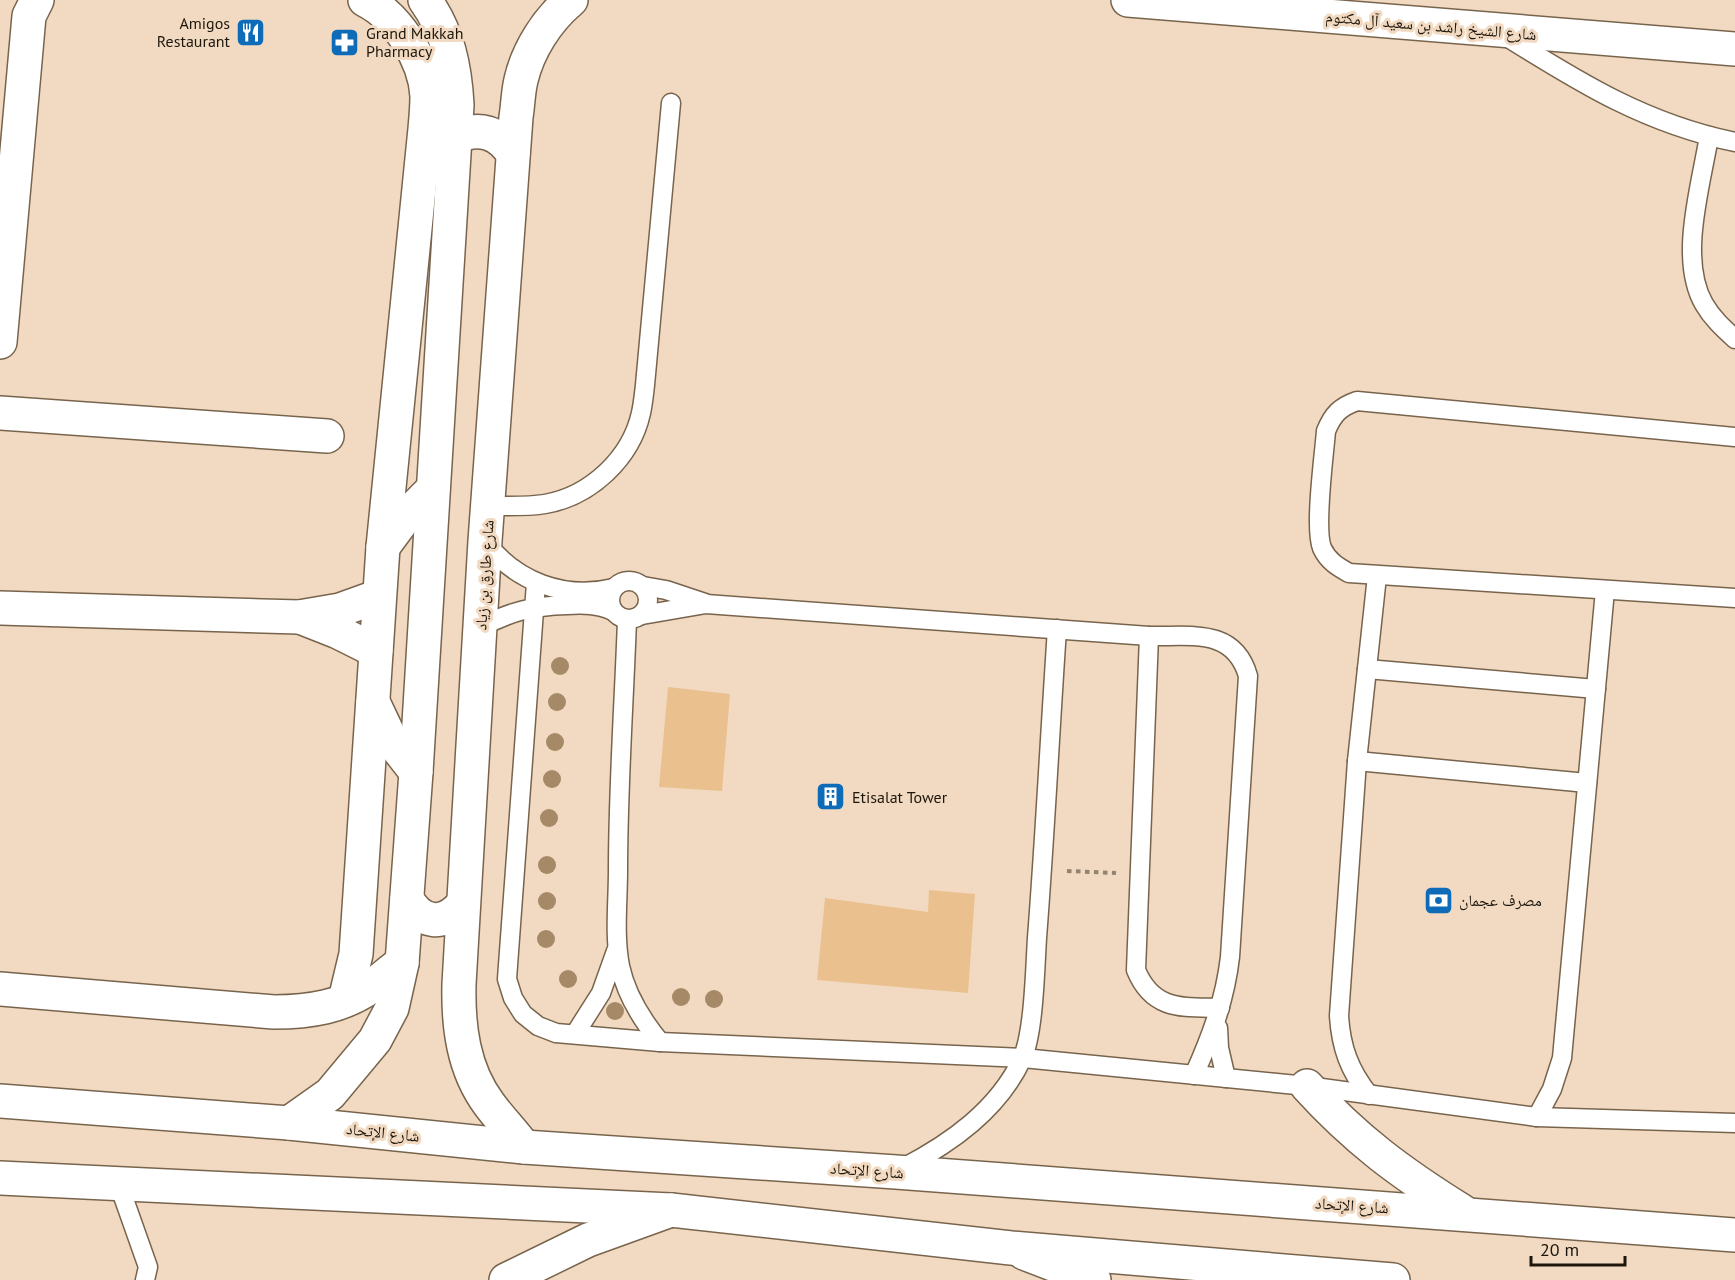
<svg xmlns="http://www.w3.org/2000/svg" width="1735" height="1280" font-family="'PT Sans','Noto Naskh Arabic',sans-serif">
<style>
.green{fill:#ebc08f}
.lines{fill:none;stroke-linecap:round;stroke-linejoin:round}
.service-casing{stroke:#78644d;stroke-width:21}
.minor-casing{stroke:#78644d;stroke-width:36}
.secondary-casing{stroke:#78644d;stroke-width:36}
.trunk-casing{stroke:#78644d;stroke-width:36}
.path{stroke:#938370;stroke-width:4;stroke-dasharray:4.5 4.5;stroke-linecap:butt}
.service{stroke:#fff;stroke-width:18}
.minor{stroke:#fff;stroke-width:33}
.secondary{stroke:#fff;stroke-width:33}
.trunk{stroke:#fff;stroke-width:33}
.tree{fill:#a68966}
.labels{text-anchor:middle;stroke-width:6;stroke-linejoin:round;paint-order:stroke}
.poi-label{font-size:16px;fill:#1d160c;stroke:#f1dac1;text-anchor:start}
.street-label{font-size:16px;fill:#1d160c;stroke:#f1dac1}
</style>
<rect width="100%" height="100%" fill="#f1dac1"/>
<g class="green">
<polygon points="668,687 730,694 722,791 659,787"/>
<polygon points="929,890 975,894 968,993 817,980 825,898 928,912"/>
</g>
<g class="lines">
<defs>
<g id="service">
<path d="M1507,37C1582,84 1647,124 1735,142"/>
<path d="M1709,136C1701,186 1678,259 1704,304C1712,318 1723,328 1735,339"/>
<path d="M1735,437L1357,401C1340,407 1333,414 1326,431C1324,456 1314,528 1322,548C1328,561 1338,567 1349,573L1735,598"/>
<path d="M489,506C507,506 527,507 545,504C591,496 631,458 641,413C643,404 644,394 645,385L671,103"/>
<path d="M485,541C515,582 565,600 614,588"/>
<circle cx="629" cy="600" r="19"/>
<polyline points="536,583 507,979 513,998 523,1014 538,1026 556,1033 660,1042 1023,1058 1307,1086 1537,1117 1735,1123"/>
<polyline points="643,586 666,590 705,603"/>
<path d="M642,615L706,604L1149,636C1190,637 1234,627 1248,676L1230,957C1225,1000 1211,1037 1194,1075"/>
<path d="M627,620C624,703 618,787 618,870C618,902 614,935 620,966C626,995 642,1020 660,1042"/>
<path d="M481,627C512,611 532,606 567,605C583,604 598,604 613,611"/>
<path d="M1149,636L1136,970C1153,1011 1182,1007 1220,1008"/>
<polyline points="1367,669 1596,689"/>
<polyline points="1357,761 1587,783"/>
<polyline points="1218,1028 1219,1048 1226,1078"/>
<polyline points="575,1034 601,993 616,951"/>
<path d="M1369,1095C1349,1070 1341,1047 1339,1016L1357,761L1377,576"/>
<polyline points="1537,1117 1552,1089 1562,1058 1605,590"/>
<path d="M903,1168C951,1143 998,1110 1022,1059C1034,1033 1035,969 1037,938C1045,835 1050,732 1057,629"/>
<polyline points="119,1185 148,1267 145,1280"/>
</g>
<g id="minor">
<polyline points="0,342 29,16 37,0"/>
<polyline points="0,413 327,436"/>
<polyline points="0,608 299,617 340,610 379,596"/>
<polyline points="300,617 338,632 376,651"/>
<path d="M0,989L274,1012C309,1012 343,1007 372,986C382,979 391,970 402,963"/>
<path d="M345,1000L356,954L383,547L425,129C426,118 427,107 427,96C425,59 397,16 365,0"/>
<polyline points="1024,1253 1094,1280"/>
<polyline points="506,1280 588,1240 671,1210"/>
</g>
<g id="secondary">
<polyline points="1128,0 1735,49"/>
<path d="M455,137C479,126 499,132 513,154"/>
<polyline points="383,547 406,516 433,489"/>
<polyline points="373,702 391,740 416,772"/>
<path d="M407,899C421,924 444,927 463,904"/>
<path d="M289,1123L330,1094L375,1040L392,1008L402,963L416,772L457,105C455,67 448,32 425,0"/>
<path d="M524,1147C513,1132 500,1119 489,1104C463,1069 458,1026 459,984L485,541L516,117C518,105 518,92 521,80C528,50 547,20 571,0"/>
</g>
<g id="trunk">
<path d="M1307,1086C1356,1140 1401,1173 1462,1211"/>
<polyline points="0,1101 289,1123 524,1147 896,1172 1735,1235"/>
<polyline points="0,1178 671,1210 1011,1248 1393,1280"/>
</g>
</defs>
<use href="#service" class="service-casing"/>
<use href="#minor" class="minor-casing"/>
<use href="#secondary" class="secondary-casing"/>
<use href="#trunk" class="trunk-casing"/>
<polyline class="path" points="1067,871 1116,873"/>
<use href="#service" class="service"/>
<use href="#minor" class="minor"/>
<use href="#secondary" class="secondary"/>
<use href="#trunk" class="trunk"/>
</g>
<g class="tree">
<circle cx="560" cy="666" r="9"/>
<circle cx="557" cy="702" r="9"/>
<circle cx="555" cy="742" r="9"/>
<circle cx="552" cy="779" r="9"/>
<circle cx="549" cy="818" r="9"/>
<circle cx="547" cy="865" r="9"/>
<circle cx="547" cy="901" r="9"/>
<circle cx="546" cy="939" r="9"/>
<circle cx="568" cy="979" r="9"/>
<circle cx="681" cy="997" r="9"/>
<circle cx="714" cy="999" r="9"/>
<circle cx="615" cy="1011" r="9"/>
</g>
<defs>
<symbol id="restaurant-square" viewBox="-11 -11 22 22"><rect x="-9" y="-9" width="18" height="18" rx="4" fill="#0d6bb8" stroke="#f1dac1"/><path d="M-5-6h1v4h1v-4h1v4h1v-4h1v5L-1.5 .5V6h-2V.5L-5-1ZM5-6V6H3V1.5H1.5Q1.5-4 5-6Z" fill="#fff"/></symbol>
<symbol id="pharmacy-square" viewBox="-11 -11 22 22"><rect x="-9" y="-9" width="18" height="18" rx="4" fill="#0d6bb8" stroke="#f1dac1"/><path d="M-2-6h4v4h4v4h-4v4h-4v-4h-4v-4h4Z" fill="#fff"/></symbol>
<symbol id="building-square" viewBox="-11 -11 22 22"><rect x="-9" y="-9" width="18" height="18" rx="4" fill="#0d6bb8" stroke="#f1dac1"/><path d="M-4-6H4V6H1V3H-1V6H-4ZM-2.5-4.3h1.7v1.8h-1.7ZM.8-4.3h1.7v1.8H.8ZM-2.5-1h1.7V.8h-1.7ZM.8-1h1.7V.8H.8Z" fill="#fff"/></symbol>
<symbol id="bank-square" viewBox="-11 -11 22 22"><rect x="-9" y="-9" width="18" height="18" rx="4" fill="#0d6bb8" stroke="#f1dac1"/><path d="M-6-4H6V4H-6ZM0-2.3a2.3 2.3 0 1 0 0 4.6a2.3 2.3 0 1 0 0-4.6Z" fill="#fff"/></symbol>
</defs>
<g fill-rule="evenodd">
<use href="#restaurant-square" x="234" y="16" width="33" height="33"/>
<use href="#pharmacy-square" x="328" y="26" width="33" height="33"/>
<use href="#building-square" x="814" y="780" width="33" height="33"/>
<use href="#bank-square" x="1422" y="884" width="33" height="33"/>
</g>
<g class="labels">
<g class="poi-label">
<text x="230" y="29" text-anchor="end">Amigos<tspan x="230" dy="18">Restaurant</tspan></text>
<text x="366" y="39">Grand Makkah<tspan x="366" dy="18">Pharmacy</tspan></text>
<text x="852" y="803">Etisalat Tower</text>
<text x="1459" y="906">مصرف عجمان</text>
</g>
<g class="street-label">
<text transform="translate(1431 25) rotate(5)" y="6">شارع الشيخ راشد بن سعيد آل مكتوم</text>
<text transform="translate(484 575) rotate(-86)" y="6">شارع طارق بن زياد</text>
<text transform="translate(383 1132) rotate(6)" y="6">شارع الإتحاد</text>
<text transform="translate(867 1170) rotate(4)" y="6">شارع الإتحاد</text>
<text transform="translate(1352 1205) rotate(4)" y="6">شارع الإتحاد</text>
</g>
</g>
<path d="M1531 1256v9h94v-9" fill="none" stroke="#1d160c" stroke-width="3"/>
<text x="1540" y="1256" font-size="18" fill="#1d160c" stroke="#f1dac1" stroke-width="4.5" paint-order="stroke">20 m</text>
</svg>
